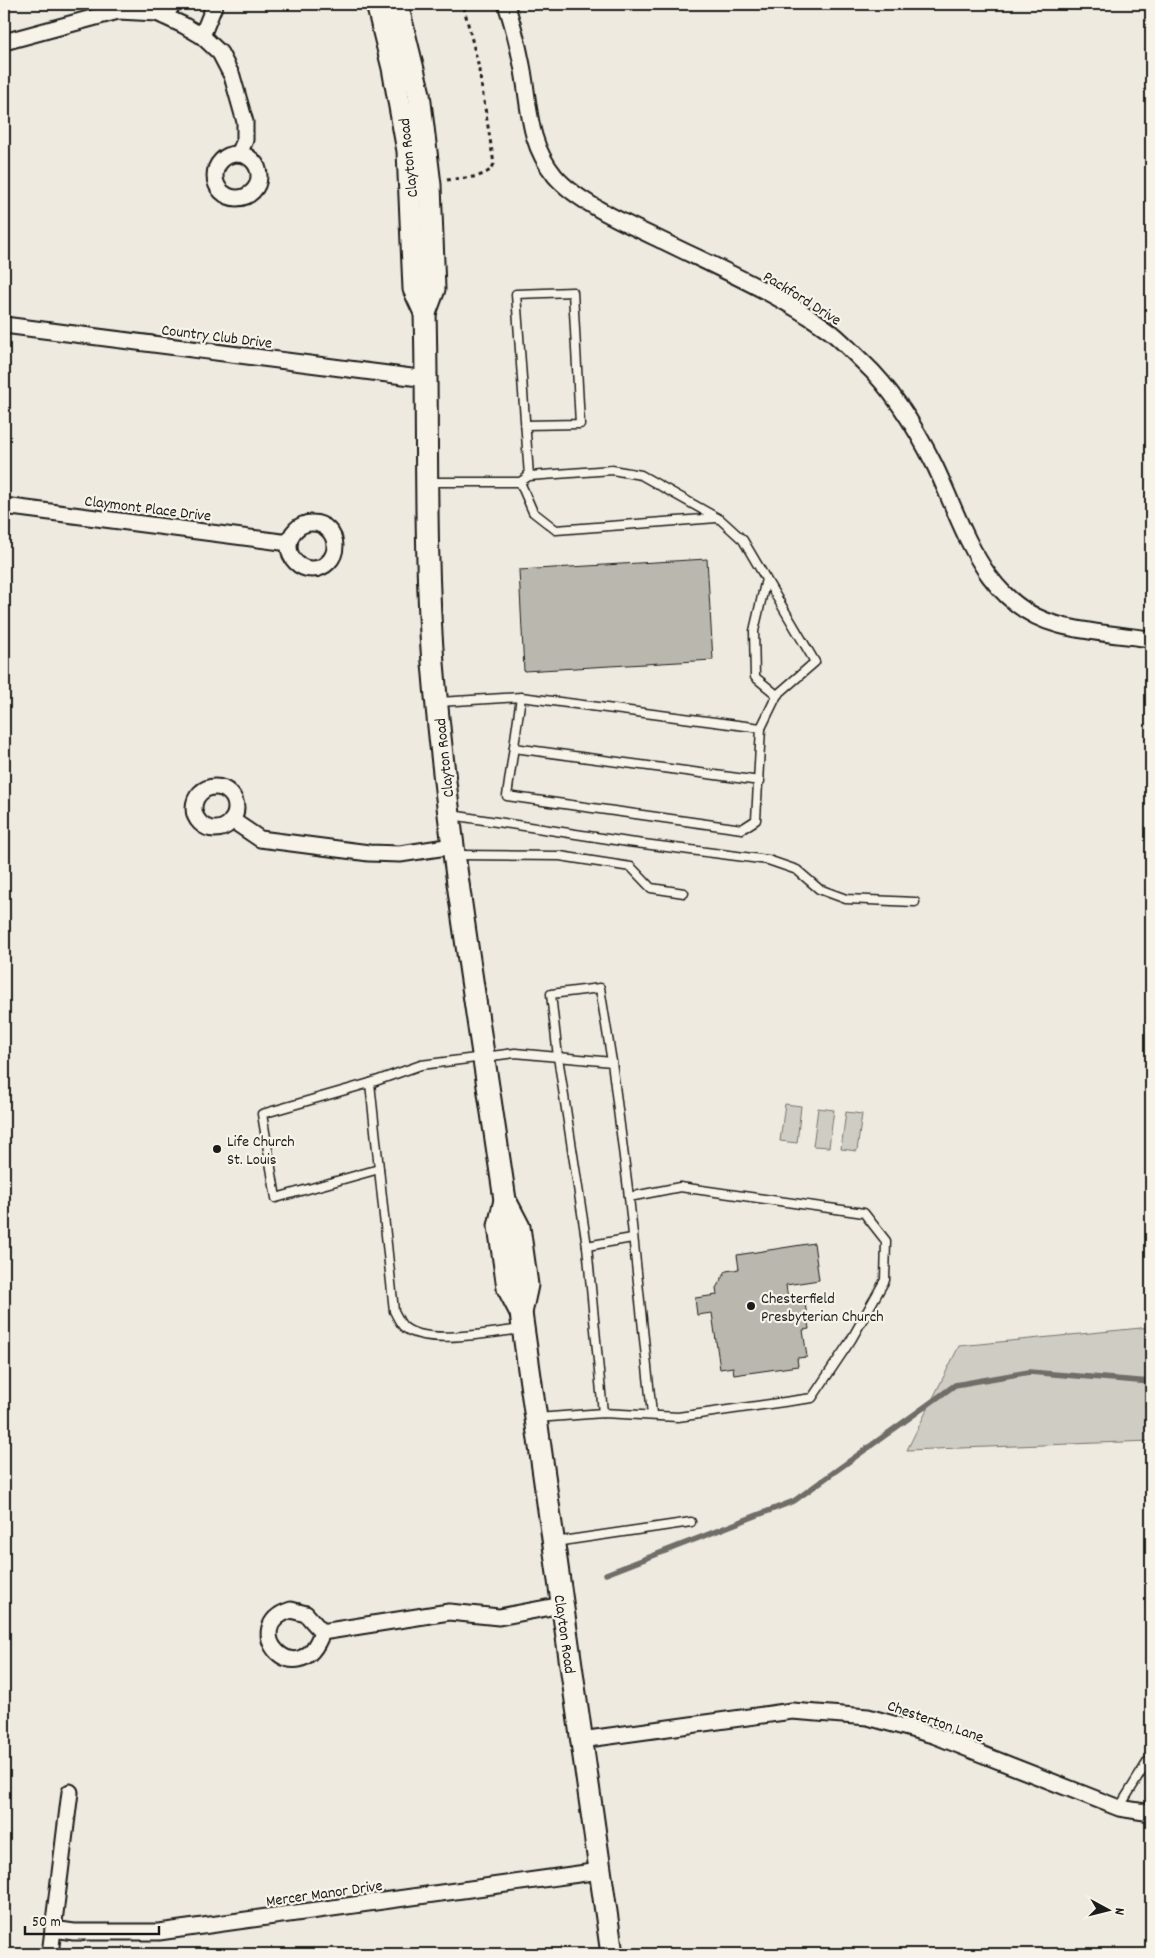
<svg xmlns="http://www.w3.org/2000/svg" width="1155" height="1958" font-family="Dekko,sans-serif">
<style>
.green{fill:#cfccc3;stroke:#767470}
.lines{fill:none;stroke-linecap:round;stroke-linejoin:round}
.stream{stroke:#6f6d69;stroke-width:5.5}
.building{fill:#bab7af;stroke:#1c1c1c}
.service-casing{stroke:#1c1c1c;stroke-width:11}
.minor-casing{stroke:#1c1c1c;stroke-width:19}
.secondary-casing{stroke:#1c1c1c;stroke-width:25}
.path{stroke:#1c1c1c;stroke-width:3;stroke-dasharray:4 4;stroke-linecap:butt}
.service{stroke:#f7f3e8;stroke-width:8}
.minor{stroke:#f7f3e8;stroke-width:15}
.secondary{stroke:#f7f3e8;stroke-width:21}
.poi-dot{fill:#1c1c1c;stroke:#f7f3e8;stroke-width:2}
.labels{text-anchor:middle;stroke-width:4.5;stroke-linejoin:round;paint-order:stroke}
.street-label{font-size:16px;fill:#1c1c1c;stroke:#f7f3e8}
.poi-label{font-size:16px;fill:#1c1c1c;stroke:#f7f3e8;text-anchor:start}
</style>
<rect width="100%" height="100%" fill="#eeeae0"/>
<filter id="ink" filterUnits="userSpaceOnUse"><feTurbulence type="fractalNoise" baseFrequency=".02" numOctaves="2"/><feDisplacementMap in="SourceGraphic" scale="10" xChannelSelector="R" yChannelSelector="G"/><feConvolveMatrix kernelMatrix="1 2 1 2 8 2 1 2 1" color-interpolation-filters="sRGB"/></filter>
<g filter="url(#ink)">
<g class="green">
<polygon points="785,1104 801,1106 797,1143 780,1141"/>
<polygon points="818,1108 834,1110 829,1147 813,1146"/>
<polygon points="846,1112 862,1114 857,1151 841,1149"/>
<polygon points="1151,1327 1151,1441 907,1450 959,1346"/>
</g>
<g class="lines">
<polyline class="stream" points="606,1574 794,1501 955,1385 1029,1372 1151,1382"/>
</g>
<g class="building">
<polygon points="707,559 713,660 524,671 519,570"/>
<polygon points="814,1243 819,1280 786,1285 788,1300 804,1297 809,1329 803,1330 807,1357 797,1358 798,1366 734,1375 733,1367 720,1369 712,1313 697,1315 695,1298 717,1295 716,1288 726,1271 739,1269 737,1255"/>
</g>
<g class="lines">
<defs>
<g id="service">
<polyline points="525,425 580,424 573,292 516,294 529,476"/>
<polyline points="428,482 520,482 529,476 612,470 641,475 721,520 743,540 815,662 777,695 761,728"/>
<polyline points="520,482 533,512 556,530 717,518"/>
<polyline points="766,579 754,631 755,677 777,695"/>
<polyline points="439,702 521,697 761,728 756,820 742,829 507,796 521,697"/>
<polyline points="514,748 760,781"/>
<polyline points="451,815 628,842 768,860 797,870 819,889 846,899 915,902"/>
<polyline points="457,855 560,856 631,867 651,888 684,893"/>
<polyline points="612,1062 600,988 551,994 558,1057 587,1246 632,1238"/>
<polyline points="370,1083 262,1114 276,1198 379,1169"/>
<polyline points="587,1246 603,1413"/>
<path d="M522,1329C494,1332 426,1346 404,1327C400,1324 397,1316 394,1311L370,1083L421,1065L515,1053L612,1062L629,1197"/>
<polyline points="537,1418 603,1413 678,1417 812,1398 851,1340 885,1280 886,1241 864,1213 680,1187 629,1197 652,1414"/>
<polyline points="555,1542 691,1522"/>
<polyline points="1119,1808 1148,1761 1151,1761"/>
</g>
<g id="minor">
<path d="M506,4C513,24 518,45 522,65C530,106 527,142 555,176C578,203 631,226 663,241C718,268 777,293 827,329C840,338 851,351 863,362C893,390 917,430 935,466C965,529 983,605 1059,625C1089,633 1121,635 1151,639"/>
<polyline points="164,16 173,4"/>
<polyline points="202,36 215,4"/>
<polyline points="4,42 118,11 157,13 183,25 202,36 220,53 232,76 245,122 245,140 239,154"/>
<circle cx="237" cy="176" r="22"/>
<polyline points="4,325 427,379"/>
<polyline points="4,506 289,543"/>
<circle cx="312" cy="546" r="23"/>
<circle cx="215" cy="808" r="21"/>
<polyline points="232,820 260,839 369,853 400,854 453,846"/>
<path d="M291,1610L306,1614L322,1632C299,1698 236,1627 291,1610Z"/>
<polyline points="322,1632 449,1612 499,1617 562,1605"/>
<polyline points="581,1740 792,1711 868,1717 933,1735 1119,1808 1151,1813"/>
<polyline points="53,1929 74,1932 159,1932 600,1871"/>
<polyline points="50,1954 70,1792"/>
</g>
<g id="secondary">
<path d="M377,4L393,68L408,151L414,289L425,313C428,430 424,547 433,663C448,843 479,1021 505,1200L519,1227L527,1285L521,1313"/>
<polyline points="397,4 419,94 430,185 434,289 425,313"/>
<polyline points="505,1200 499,1226 508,1288 521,1313 612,1954"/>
</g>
</defs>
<use href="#service" class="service-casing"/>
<use href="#minor" class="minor-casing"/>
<use href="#secondary" class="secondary-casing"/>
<path class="path" d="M447,180C463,177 487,180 494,164L478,64L463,4"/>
<use href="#service" class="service"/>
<use href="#minor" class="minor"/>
<use href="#secondary" class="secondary"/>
</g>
</g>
<g class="poi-dot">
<circle cx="217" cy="1149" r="5"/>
<circle cx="751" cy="1306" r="5"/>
</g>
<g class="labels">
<g class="street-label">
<text transform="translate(407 158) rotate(-96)" y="6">Clayton Road</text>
<text transform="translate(803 297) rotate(32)" y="6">Packford Drive</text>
<text transform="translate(217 335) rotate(7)" y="6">Country Club Drive</text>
<text transform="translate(148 507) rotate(7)" y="6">Claymont Place Drive</text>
<text transform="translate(443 758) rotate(-96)" y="6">Clayton Road</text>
<text transform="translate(566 1634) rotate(82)" y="6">Clayton Road</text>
<text transform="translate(936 1720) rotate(19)" y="6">Chesterton Lane</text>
<text transform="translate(324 1892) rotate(-8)" y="6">Mercer Manor Drive</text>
</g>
<g class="poi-label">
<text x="227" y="1146">Life Church<tspan x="227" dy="18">St. Louis</tspan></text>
<text x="761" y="1303">Chesterfield<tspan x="761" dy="18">Presbyterian Church</tspan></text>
</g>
</g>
<rect width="1155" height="1958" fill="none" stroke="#f7f3e8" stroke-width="20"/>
<rect x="10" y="10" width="1135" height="1938" fill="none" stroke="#1c1c1c" stroke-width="2" filter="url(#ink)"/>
<g transform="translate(1108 1910) rotate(97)" stroke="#f7f3e8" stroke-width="4" paint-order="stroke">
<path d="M0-4L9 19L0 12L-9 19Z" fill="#1c1c1c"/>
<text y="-8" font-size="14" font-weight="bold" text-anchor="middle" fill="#1c1c1c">N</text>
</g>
<path d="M25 1926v8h134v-8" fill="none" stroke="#1c1c1c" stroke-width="2.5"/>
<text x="32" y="1926" font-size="15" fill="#1c1c1c" stroke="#f7f3e8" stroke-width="4" paint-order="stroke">50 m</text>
</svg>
